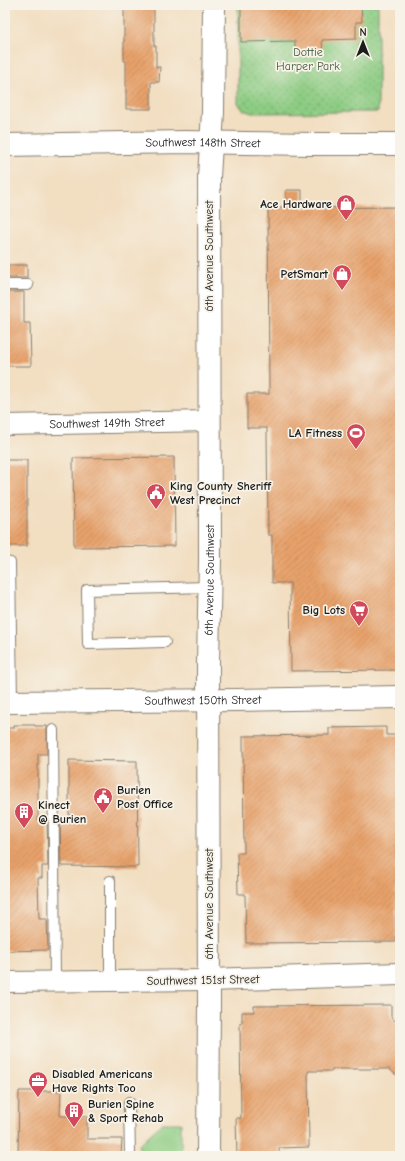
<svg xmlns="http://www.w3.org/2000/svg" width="405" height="1161" font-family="'Comic Neue',sans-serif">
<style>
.green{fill:#8dcc83;stroke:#547450}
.park{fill:url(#park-dots);stroke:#547450}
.building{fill:url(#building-hatch)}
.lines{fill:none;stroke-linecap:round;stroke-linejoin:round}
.service-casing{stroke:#877d6e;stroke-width:12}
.minor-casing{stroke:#877d6e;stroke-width:22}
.tertiary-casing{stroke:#877d6e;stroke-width:24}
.secondary-casing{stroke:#877d6e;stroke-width:24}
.service{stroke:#fff;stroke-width:10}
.minor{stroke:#fff;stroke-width:20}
.tertiary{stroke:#fff;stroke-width:22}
.secondary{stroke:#fff;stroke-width:22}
.labels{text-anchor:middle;stroke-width:3.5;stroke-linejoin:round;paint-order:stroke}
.park-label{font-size:12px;fill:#445a40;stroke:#f7f3e8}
.street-label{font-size:12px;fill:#1c1c1c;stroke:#f7f3e8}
.poi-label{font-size:12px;font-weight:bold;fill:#1c1c1c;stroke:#f7f3e8;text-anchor:start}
</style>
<defs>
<pattern id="park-dots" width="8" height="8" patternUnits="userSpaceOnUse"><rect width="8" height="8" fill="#8dcc83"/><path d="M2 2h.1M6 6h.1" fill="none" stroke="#79af71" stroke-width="1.8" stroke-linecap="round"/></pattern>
<pattern id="building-hatch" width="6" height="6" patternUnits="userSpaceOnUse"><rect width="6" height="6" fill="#e7a16a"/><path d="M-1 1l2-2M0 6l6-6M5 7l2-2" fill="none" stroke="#c68a5b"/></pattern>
</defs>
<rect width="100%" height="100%" fill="#f7f3e8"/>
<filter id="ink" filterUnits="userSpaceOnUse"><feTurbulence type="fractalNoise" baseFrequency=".025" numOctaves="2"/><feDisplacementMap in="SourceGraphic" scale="8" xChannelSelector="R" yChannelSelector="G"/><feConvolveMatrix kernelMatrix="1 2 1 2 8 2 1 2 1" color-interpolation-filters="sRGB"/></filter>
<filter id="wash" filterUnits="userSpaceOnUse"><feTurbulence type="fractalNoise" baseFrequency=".012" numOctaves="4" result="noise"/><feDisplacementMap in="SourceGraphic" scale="16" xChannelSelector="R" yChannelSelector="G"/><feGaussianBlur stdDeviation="0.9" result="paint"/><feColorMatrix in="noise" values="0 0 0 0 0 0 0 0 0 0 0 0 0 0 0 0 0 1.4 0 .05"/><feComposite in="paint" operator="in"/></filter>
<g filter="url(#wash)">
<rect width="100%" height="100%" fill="#f2dec1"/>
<polygon class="green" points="162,1123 181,1123 181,1156 139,1156 139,1145"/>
<polygon class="park" points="238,5 378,5 378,112 252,113 243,110 238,103"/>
<g id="blocks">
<g class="building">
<polygon points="124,5 154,5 154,46 156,46 156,67 160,67 159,82 151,82 151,109 126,109 126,61 124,61"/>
<polygon points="241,5 361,5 362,22 356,22 356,39 322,40 323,54 295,54 295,41 241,42"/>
<polygon points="286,190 302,190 302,208 400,207 400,670 291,671 290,583 272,583 272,535 268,535 267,428 247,428 247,394 269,394 268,207 286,207"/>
<rect x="5" y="265" width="22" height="13"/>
<polygon points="5,292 24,292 24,323 30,323 31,366 5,366"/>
<polygon points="174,457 175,546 74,547 73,458"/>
<rect x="5" y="460" width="22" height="86"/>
<polygon points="14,725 35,725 35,726 47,726 47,754 38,754 38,820 47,819 48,866 42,866 42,878 38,878 39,919 47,919 48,950 5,951 5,728 14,728"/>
<polygon points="386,727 386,735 400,735 400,848 396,848 396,942 246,943 245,894 238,894 237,853 244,853 243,736 329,735 329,728"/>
<polygon points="69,760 137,761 138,867 61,866 60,818 69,818"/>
<polygon points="391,1005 391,1017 400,1025 400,1078 389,1069 332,1069 332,1071 308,1071 309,1147 279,1148 279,1156 237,1156 236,1118 241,1118 240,1023 242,1023 242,1012 254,1012 254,1006"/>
<polygon points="19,1091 61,1091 60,1116 87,1116 87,1139 122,1139 121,1156 18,1156"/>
</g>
</g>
</g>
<g filter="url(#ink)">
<use href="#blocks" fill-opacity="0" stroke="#877d6e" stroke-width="1"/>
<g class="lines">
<defs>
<g id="service">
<polyline points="5,285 28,285"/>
<polyline points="5,562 10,563 12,702"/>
<polyline points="165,642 88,644 87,590 209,587"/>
<polyline points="53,730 55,982"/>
<polyline points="110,881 110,981"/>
<polyline points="129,1102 130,1156"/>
</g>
<g id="minor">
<path id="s1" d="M5,425L210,421"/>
<polyline points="5,982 209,980"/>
</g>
<g id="tertiary">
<path id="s2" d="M5,702L237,700L400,697"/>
<polyline points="209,980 400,974"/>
<path id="s3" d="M208,1156L209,1004L208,664L210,560L209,177L213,112L214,5"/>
</g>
<g id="secondary">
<path id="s4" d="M5,145L185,142L312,144H400"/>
</g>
</defs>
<use href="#service" class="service-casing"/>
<use href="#minor" class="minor-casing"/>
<use href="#tertiary" class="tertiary-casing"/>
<use href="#secondary" class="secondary-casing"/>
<use href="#service" class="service"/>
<use href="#minor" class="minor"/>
<use href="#tertiary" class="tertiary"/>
<use href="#secondary" class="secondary"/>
</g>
</g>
<defs>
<symbol id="shop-pin" viewBox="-11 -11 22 30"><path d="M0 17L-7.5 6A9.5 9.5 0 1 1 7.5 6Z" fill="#d1495b" stroke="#f7f3e8"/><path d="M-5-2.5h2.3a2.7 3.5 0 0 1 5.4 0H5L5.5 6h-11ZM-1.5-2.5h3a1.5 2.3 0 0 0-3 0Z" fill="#fff"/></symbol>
<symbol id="stadium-pin" viewBox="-11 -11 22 30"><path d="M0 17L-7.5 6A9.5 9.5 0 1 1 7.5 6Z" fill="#d1495b" stroke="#f7f3e8"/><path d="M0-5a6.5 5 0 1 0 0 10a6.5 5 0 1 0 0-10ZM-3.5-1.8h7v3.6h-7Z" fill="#fff"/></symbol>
<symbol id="civic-pin" viewBox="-11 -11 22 30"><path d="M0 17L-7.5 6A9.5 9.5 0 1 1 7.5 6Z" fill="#d1495b" stroke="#f7f3e8"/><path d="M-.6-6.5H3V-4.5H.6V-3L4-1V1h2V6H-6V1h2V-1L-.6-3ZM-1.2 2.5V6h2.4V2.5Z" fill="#fff"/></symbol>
<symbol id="supermarket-pin" viewBox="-11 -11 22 30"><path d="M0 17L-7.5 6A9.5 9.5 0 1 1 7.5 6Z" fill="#d1495b" stroke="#f7f3e8"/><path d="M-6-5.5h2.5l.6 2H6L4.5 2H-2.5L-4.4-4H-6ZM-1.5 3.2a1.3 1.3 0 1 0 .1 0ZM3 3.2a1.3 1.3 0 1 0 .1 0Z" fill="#fff"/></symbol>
<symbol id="building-pin" viewBox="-11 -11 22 30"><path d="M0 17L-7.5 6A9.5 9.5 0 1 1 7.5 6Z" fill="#d1495b" stroke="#f7f3e8"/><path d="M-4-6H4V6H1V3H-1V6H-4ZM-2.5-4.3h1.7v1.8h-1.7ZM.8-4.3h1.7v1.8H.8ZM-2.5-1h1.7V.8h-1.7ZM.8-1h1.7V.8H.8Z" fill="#fff"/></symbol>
<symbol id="office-pin" viewBox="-11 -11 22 30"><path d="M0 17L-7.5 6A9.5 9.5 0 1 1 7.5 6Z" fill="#d1495b" stroke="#f7f3e8"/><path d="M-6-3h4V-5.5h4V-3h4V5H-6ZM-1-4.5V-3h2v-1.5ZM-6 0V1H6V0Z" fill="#fff"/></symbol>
</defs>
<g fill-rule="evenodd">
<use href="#shop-pin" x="335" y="193" width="22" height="30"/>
<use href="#shop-pin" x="331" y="263" width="22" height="30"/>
<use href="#stadium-pin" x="345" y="422" width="22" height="30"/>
<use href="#civic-pin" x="145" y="482" width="22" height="30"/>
<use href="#supermarket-pin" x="348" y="599" width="22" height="30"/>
<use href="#civic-pin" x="92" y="786" width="22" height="30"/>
<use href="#building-pin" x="13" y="801" width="22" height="30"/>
<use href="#office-pin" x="27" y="1070" width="22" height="30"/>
<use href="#building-pin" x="63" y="1100" width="22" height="30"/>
</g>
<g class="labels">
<g class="park-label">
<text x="308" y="56">Dottie<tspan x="308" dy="14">Harper Park</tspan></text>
</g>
<g class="street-label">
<text dy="4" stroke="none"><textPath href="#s4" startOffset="198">Southwest 148th Street</textPath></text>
<text transform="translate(209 256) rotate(-90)" y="4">6th Avenue Southwest</text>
<text dy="4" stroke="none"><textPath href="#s1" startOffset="102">Southwest 149th Street</textPath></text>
<text dy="4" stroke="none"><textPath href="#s3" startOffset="576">6th Avenue Southwest</textPath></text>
<text dy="4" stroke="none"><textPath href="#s2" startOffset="198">Southwest 150th Street</textPath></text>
<text transform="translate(209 904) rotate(-90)" y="4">6th Avenue Southwest</text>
<text transform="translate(203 980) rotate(-1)" y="4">Southwest 151st Street</text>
</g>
<g class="poi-label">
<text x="332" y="208" text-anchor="end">Ace Hardware</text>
<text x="328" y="278" text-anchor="end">PetSmart</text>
<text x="342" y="437" text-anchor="end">LA Fitness</text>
<text x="170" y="490">King County Sheriff<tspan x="170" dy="14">West Precinct</tspan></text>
<text x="345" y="614" text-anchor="end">Big Lots</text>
<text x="117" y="794">Burien<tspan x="117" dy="14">Post Office</tspan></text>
<text x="38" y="809">Kinect<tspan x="38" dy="14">@ Burien</tspan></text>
<text x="52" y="1078">Disabled Americans<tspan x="52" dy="14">Have Rights Too</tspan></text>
<text x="88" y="1108">Burien Spine<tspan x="88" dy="14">&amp; Sport Rehab</tspan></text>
</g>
</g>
<rect width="405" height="1161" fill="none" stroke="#f7f3e8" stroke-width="20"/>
<g transform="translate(363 42)" stroke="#f7f3e8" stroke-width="3" paint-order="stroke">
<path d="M0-3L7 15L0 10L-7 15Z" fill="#1c1c1c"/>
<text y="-6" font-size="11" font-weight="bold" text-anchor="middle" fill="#1c1c1c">N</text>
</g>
</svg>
